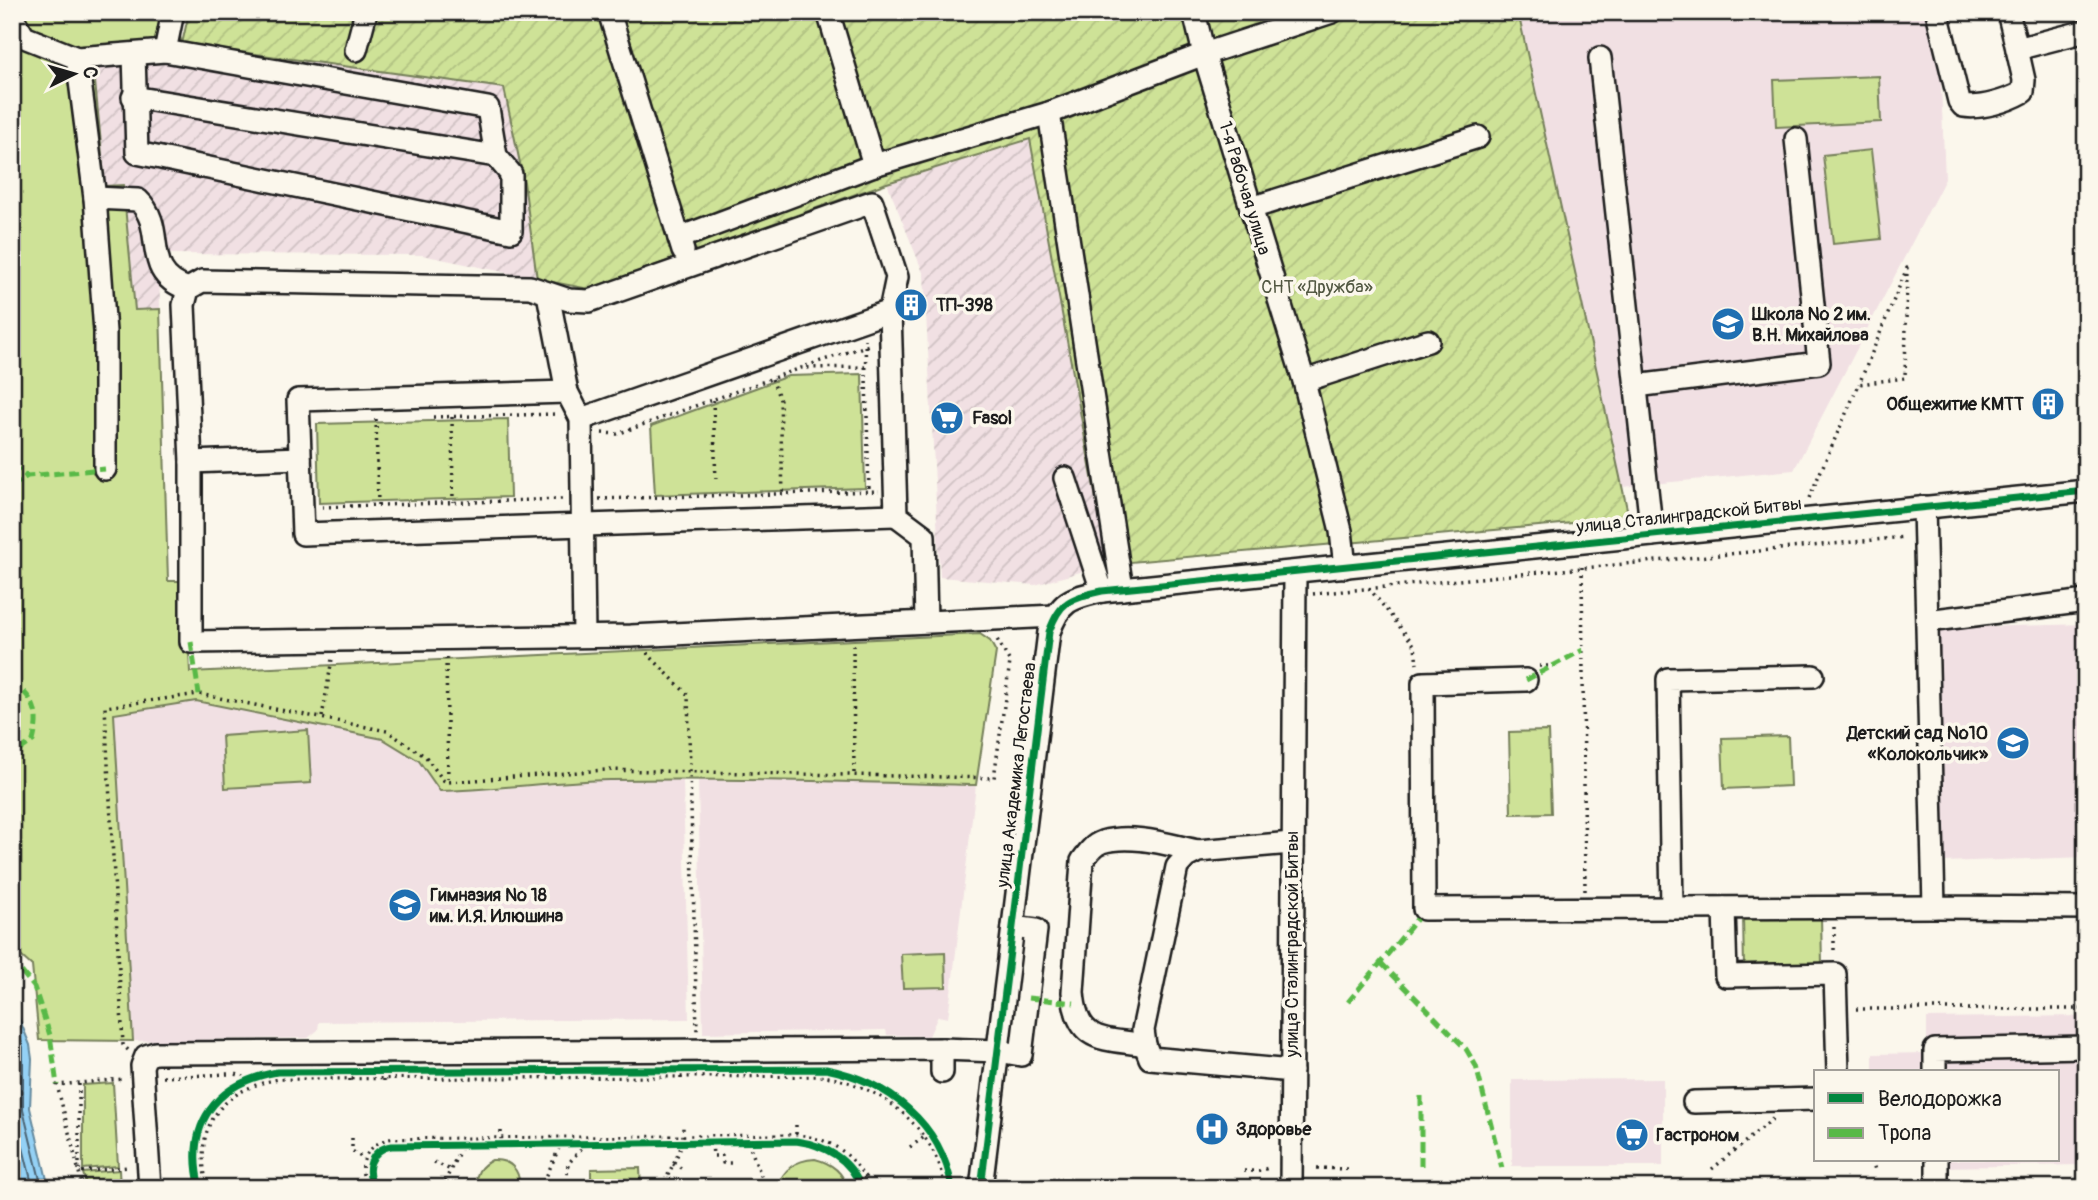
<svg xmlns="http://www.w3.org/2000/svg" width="2098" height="1200" font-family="Pangolin,sans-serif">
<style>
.built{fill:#f1e0e3}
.industrial{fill:url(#industrial-furrows)}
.green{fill:#cee297;stroke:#757f5a;stroke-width:2}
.garden{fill:url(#garden-furrows);stroke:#757f5a;stroke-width:2}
.water{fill:#94d1f5;stroke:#64899e;stroke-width:2}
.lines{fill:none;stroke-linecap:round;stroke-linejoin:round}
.shore{stroke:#4c6473;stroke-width:2}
.minor-casing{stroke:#1c1c1c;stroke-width:26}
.path{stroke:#1c1c1c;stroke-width:3.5;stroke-dasharray:2 5;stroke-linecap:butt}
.minor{stroke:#fbf7ec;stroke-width:21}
.quiet{stroke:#58b947;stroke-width:5;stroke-dasharray:10 5;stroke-linecap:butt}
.cycleway-casing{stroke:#fbf7ec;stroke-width:11}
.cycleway{stroke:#00873e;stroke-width:7}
.labels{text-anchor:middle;stroke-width:7;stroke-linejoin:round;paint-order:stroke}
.street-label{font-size:18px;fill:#1c1c1c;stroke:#fbf7ec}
.park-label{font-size:18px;fill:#515741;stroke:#fbf7ec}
.poi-label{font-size:18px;font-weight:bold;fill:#1c1c1c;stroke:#fbf7ec;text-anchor:start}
</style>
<defs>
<pattern id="industrial-furrows" width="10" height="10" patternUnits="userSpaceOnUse" patternTransform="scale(1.75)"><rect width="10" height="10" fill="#f1e0e3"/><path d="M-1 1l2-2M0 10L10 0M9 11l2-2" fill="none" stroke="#cec0c2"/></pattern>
<pattern id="garden-furrows" width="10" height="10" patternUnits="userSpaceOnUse" patternTransform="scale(1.75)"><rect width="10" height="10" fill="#cee297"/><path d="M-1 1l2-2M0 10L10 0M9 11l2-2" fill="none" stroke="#b0c182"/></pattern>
</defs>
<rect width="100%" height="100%" fill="#fbf7ec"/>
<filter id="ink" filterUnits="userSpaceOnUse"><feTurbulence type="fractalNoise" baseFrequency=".0143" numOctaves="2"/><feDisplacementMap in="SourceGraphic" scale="14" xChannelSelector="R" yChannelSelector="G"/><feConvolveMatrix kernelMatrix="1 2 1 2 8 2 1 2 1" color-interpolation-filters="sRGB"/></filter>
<g filter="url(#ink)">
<g class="built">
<polygon points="1518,12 1926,12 1940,63 1945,179 1794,470 1622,487"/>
<polygon points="2086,624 2086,857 1943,862 1939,628"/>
<polygon points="196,701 383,739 419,761 440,791 486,790 607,780 683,780 689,1019 319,1022 318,1030 308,1038 133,1041 113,714"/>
<polygon points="698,779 976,785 948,1018 938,1016 929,1036 887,1035 886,1030 703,1033"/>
<polygon points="2086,1016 2086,1165 1935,1167 1935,1160 2058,1160 2058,1072 1873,1072 1873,1054 1927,1053 1927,1018"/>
<polygon points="1663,1079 1663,1166 1512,1166 1512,1080"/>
</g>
<g class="industrial">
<polygon points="182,44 504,88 524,182 537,279 422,255 159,254 160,309 135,310 123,185 105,186 92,50"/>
<polygon points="1030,139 1108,564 1035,585 940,577 924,275 887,183"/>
</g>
<g class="green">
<path d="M12,12H174L182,44L92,50L105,186L123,185L135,310L160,309L168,581H185L190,672L980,634L990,641L996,652L976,785C854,782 732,778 610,780C553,781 497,790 440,791L419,761L383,739L196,701L114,714L133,1041L39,1040L32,966L12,948Z"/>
<polygon points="1879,76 1881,122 1776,127 1774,80"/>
<polygon points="1871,150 1881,239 1833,244 1823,155"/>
<polygon points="862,374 865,488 655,495 651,426 788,376"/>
<polygon points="508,419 510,497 319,503 317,424"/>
<polygon points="308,730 311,783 225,788 222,736"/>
<polygon points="1548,731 1551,813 1511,814 1509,732"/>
<polygon points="1788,736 1790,786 1724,789 1722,738"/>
<polygon points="1821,916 1822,966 1744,968 1743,917"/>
<polygon points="945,952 946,987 903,988 901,954"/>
<polygon points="113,1083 118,1166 83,1169 83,1085"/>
<path d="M815,1159C831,1163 843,1171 847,1188H777C783,1169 795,1160 815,1159Z"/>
<path d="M492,1160C510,1159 521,1170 519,1188H477C474,1174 480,1166 492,1160Z"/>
<polygon points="640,1168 641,1188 591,1188 591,1169"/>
<polygon points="119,1170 120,1188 87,1188 83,1173"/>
</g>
<polygon class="garden" points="189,12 1518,12 1629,518 1108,564 1030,139 887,183 589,289 537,279 524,182 504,88 182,44"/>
<polygon class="water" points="12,1001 30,1045 32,1059 30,1108 49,1188 12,1188"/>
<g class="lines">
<g class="shore">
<polyline points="12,1017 23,1047 23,1110 42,1188"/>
<polyline points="12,1042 16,1060 14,1111 33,1188"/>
</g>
<defs>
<g id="minor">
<polyline points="609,12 683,251"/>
<polyline points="828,12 874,165"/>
<polyline points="1194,12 1204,54 1304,381 1341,531 1345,567"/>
<path d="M1937,12L1959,101L1963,106C1981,109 2007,101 2023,92L2024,80L2017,49"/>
<polyline points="2008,12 2017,49 2086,31"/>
<polyline points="12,17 24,37 77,58 165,51 173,12"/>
<polyline points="356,50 366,12"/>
<polyline points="134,54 137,153 511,231 511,174 496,156 488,108 165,51"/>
<polyline points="77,58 95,198 105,332 105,469"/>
<polyline points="1600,58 1652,535"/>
<polyline points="133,97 496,156"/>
<polyline points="1049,113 1122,589"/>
<path d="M95,198L138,200C169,229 138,272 188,289"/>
<polyline points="1251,208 1478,137"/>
<polyline points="679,238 874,165 1049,113 1204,54 1332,12"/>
<polyline points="548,294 567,392 581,419 584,636"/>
<polyline points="1304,381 1428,341"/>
<polyline points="1636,386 1819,363 1796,139"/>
<polyline points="567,392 298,400 303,534 896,515"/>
<polyline points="581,419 890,311"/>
<polyline points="191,462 300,458"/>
<polyline points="1065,478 1102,591"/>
<polyline points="1924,507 1934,907 2086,908"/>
<polyline points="1927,621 2086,601"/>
<polyline points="926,622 924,536 896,515 890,311 897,277 872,202 589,301 569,300 530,287 202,281 188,289 184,305 191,462 191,642 631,636 1055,616"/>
<polyline points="1526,680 1423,683 1424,909 1934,907"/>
<polyline points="1672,908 1668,679 1813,676"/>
<polyline points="1724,908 1726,976 1835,974 1838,1072"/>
<path d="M1145,1045C1103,1038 1077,1044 1073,992L1082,861C1087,854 1093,845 1102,842C1132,833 1169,845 1198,851"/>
<polyline points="1292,1071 1150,1058 1145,1045 1143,1030 1177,867 1186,857 1198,851 1292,843"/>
<polyline points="942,1072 942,1049"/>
<polyline points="1935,1072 1935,1050 2086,1047"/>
<polyline points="1694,1102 1816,1099"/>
<polyline points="1937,1160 1937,1188"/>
<polyline points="150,1188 142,1066 146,1056 155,1053 942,1049 998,1051 1021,1055 1036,930 1013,927"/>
<path d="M981,1188L1049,632C1060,601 1070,598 1102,591L2086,491"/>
<polyline points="1291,1188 1295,572"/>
</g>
</defs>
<use href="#minor" class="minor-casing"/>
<g class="path">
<polyline points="865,339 869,492"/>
<polyline points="806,366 872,344"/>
<polyline points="772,379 780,400 783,494"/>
<polyline points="713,400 716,482"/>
<polyline points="433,417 558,414"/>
<polyline points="452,417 453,502"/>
<polyline points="376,419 378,505"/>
<polyline points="602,433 617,434 801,368 865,367"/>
<polyline points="1809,498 1859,384 1905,378 1907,268 1859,384"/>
<polyline points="599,499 879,491"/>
<polyline points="322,507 563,499"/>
<polyline points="1582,567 1585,891"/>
<polyline points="1369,588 1415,646 1417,664"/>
<polyline points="1313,594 1905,537"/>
<polyline points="853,645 854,776"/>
<polyline points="647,653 688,695 697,1031"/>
<polyline points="446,658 448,782"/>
<polyline points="1539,666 1552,666"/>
<polyline points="322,717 332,659"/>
<polyline points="1834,927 1834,954"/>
<polyline points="1856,1009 2086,1009"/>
<polyline points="128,1050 123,1045 105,707 199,694 387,731 426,757 443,780 448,782 605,770 994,778 1010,662 995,636"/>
<polyline points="681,1070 681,1081"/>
<polyline points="350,1072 350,1085"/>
<polyline points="384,1072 384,1085"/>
<polyline points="236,1074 248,1079 251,1085"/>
<polyline points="163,1077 228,1074"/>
<polyline points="79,1084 79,1172 129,1167"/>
<polyline points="501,1131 501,1145"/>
<polyline points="352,1138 352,1151 364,1159"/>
<polyline points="796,1141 796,1125"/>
<polyline points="748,1142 766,1188"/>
<polyline points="712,1143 713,1156 722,1156 723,1163 732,1163"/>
<polyline points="910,1147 930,1133"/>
<polyline points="1872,1160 1875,1170"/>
<polyline points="434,1162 451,1170"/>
<polyline points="673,1164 683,1169"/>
<polyline points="1317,1168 1348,1169"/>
<polyline points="1712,1169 1774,1118"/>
<polyline points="1244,1171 1259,1171 1268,1168"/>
<polyline points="859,1181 869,1174"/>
<polyline points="83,1188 57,1085 123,1079"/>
<path d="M208,1188C191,1129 219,1090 278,1079L826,1076C883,1087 935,1127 946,1188"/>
<path d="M368,1188C355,1166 367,1144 390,1139L796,1135C830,1138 856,1154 868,1188"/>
<polyline points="442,1188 465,1139"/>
<polyline points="541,1188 564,1137"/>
<polyline points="566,1188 568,1164 585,1144"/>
<polyline points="662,1188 683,1143 683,1127"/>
</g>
<use href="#minor" class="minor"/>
<g class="quiet">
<polyline points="12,465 27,476 105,469"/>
<polyline points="12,487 27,476"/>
<polyline points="191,642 199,694"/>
<polyline points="1526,680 1583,650"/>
<path d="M12,682C36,699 40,714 33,741L12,755"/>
<polyline points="12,960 34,987 50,1035 57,1085"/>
<polyline points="1381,963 1466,1049 1476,1066 1502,1168"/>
<polyline points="1028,998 1074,1003"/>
<polyline points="1348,1002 1417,919"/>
<polyline points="1421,1096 1421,1169"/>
</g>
<defs>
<g id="cycleway">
<path d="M200,1188C184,1125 215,1083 277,1072L826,1069C887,1081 942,1123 952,1188"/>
<path d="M376,1188C363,1172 370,1150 391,1146L796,1141C825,1145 851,1159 861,1188"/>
<path d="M981,1188L1049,632C1060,601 1070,598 1102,591L2086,491"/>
</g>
</defs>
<use href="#cycleway" class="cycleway-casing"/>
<use href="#cycleway" class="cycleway"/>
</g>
</g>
<defs>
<symbol id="building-disc" viewBox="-11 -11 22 22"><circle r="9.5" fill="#1f6fb2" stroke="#fbf7ec"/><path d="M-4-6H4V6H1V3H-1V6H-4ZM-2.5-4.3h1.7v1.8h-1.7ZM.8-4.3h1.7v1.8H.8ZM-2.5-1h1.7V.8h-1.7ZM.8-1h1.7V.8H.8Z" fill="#fff"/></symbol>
<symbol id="school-disc" viewBox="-11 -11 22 22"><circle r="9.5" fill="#1f6fb2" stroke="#fbf7ec"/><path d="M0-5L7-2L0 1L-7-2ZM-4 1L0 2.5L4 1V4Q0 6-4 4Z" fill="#fff"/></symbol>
<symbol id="supermarket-disc" viewBox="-11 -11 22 22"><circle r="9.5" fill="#1f6fb2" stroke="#fbf7ec"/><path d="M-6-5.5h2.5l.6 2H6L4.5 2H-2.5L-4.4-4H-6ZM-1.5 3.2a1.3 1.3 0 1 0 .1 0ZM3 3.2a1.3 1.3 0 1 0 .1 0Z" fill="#fff"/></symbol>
<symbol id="hospital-disc" viewBox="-11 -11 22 22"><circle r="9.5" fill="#1f6fb2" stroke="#fbf7ec"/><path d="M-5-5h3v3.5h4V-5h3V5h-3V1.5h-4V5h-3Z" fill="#fff"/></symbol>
</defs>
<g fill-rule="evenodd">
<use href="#building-disc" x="892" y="286" width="38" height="38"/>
<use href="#school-disc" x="1709" y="305" width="38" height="38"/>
<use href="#building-disc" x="2029" y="385" width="38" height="38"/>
<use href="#supermarket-disc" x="928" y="399" width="38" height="38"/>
<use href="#school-disc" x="1994" y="724" width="38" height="38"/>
<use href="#school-disc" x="386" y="886" width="38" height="38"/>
<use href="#hospital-disc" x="1193" y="1110" width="38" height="38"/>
<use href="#supermarket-disc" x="1613" y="1116" width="38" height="38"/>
</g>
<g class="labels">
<g class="street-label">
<text transform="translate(1245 188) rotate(73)" y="6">1-я Рабочая улица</text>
<text transform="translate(1689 515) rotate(-6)" y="6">улица Сталинградской Битвы</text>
<text transform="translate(1016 775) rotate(-83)" y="6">улица Академика Легостаева</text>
<text transform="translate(1292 944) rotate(-90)" y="6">улица Сталинградской Битвы</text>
</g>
<g class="park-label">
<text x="1317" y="293">СНТ «Дружба»</text>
</g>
<g class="poi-label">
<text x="936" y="311">ТП-398</text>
<text x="1752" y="320">Школа № 2 им.<tspan x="1752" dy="21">В.Н. Михайлова</tspan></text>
<text x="2024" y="410" text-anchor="end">Общежитие КМТТ</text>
<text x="972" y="424">Fasol</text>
<text x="1988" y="739" text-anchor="end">Детский сад №10<tspan x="1988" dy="21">«Колокольчик»</tspan></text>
<text x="430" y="901">Гимназия № 18<tspan x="430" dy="21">им. И.Я. Илюшина</tspan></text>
<text x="1236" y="1135">Здоровье</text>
<text x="1656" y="1141">Гастроном</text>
</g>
</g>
<rect width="2098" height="1200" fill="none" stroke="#fbf7ec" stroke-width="42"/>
<rect x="21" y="21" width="2056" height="1158" fill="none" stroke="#1c1c1c" stroke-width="2.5" filter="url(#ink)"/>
<rect x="1814" y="1070" width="245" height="91" fill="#fbf7ec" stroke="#a29f99" stroke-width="2"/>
<rect x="1828" y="1093" width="35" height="10" fill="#00873e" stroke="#a29f99" stroke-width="2"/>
<text x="1878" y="1106" font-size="21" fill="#1c1c1c">Велодорожка</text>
<rect x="1828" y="1128" width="35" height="10" fill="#58b947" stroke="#a29f99" stroke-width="2"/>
<text x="1878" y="1140" font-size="21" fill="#1c1c1c">Тропа</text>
<g transform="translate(74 74) rotate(85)" stroke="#fbf7ec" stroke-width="5" paint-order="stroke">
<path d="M0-5L12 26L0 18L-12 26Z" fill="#1c1c1c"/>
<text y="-10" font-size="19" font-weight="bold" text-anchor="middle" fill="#1c1c1c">С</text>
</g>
</svg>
